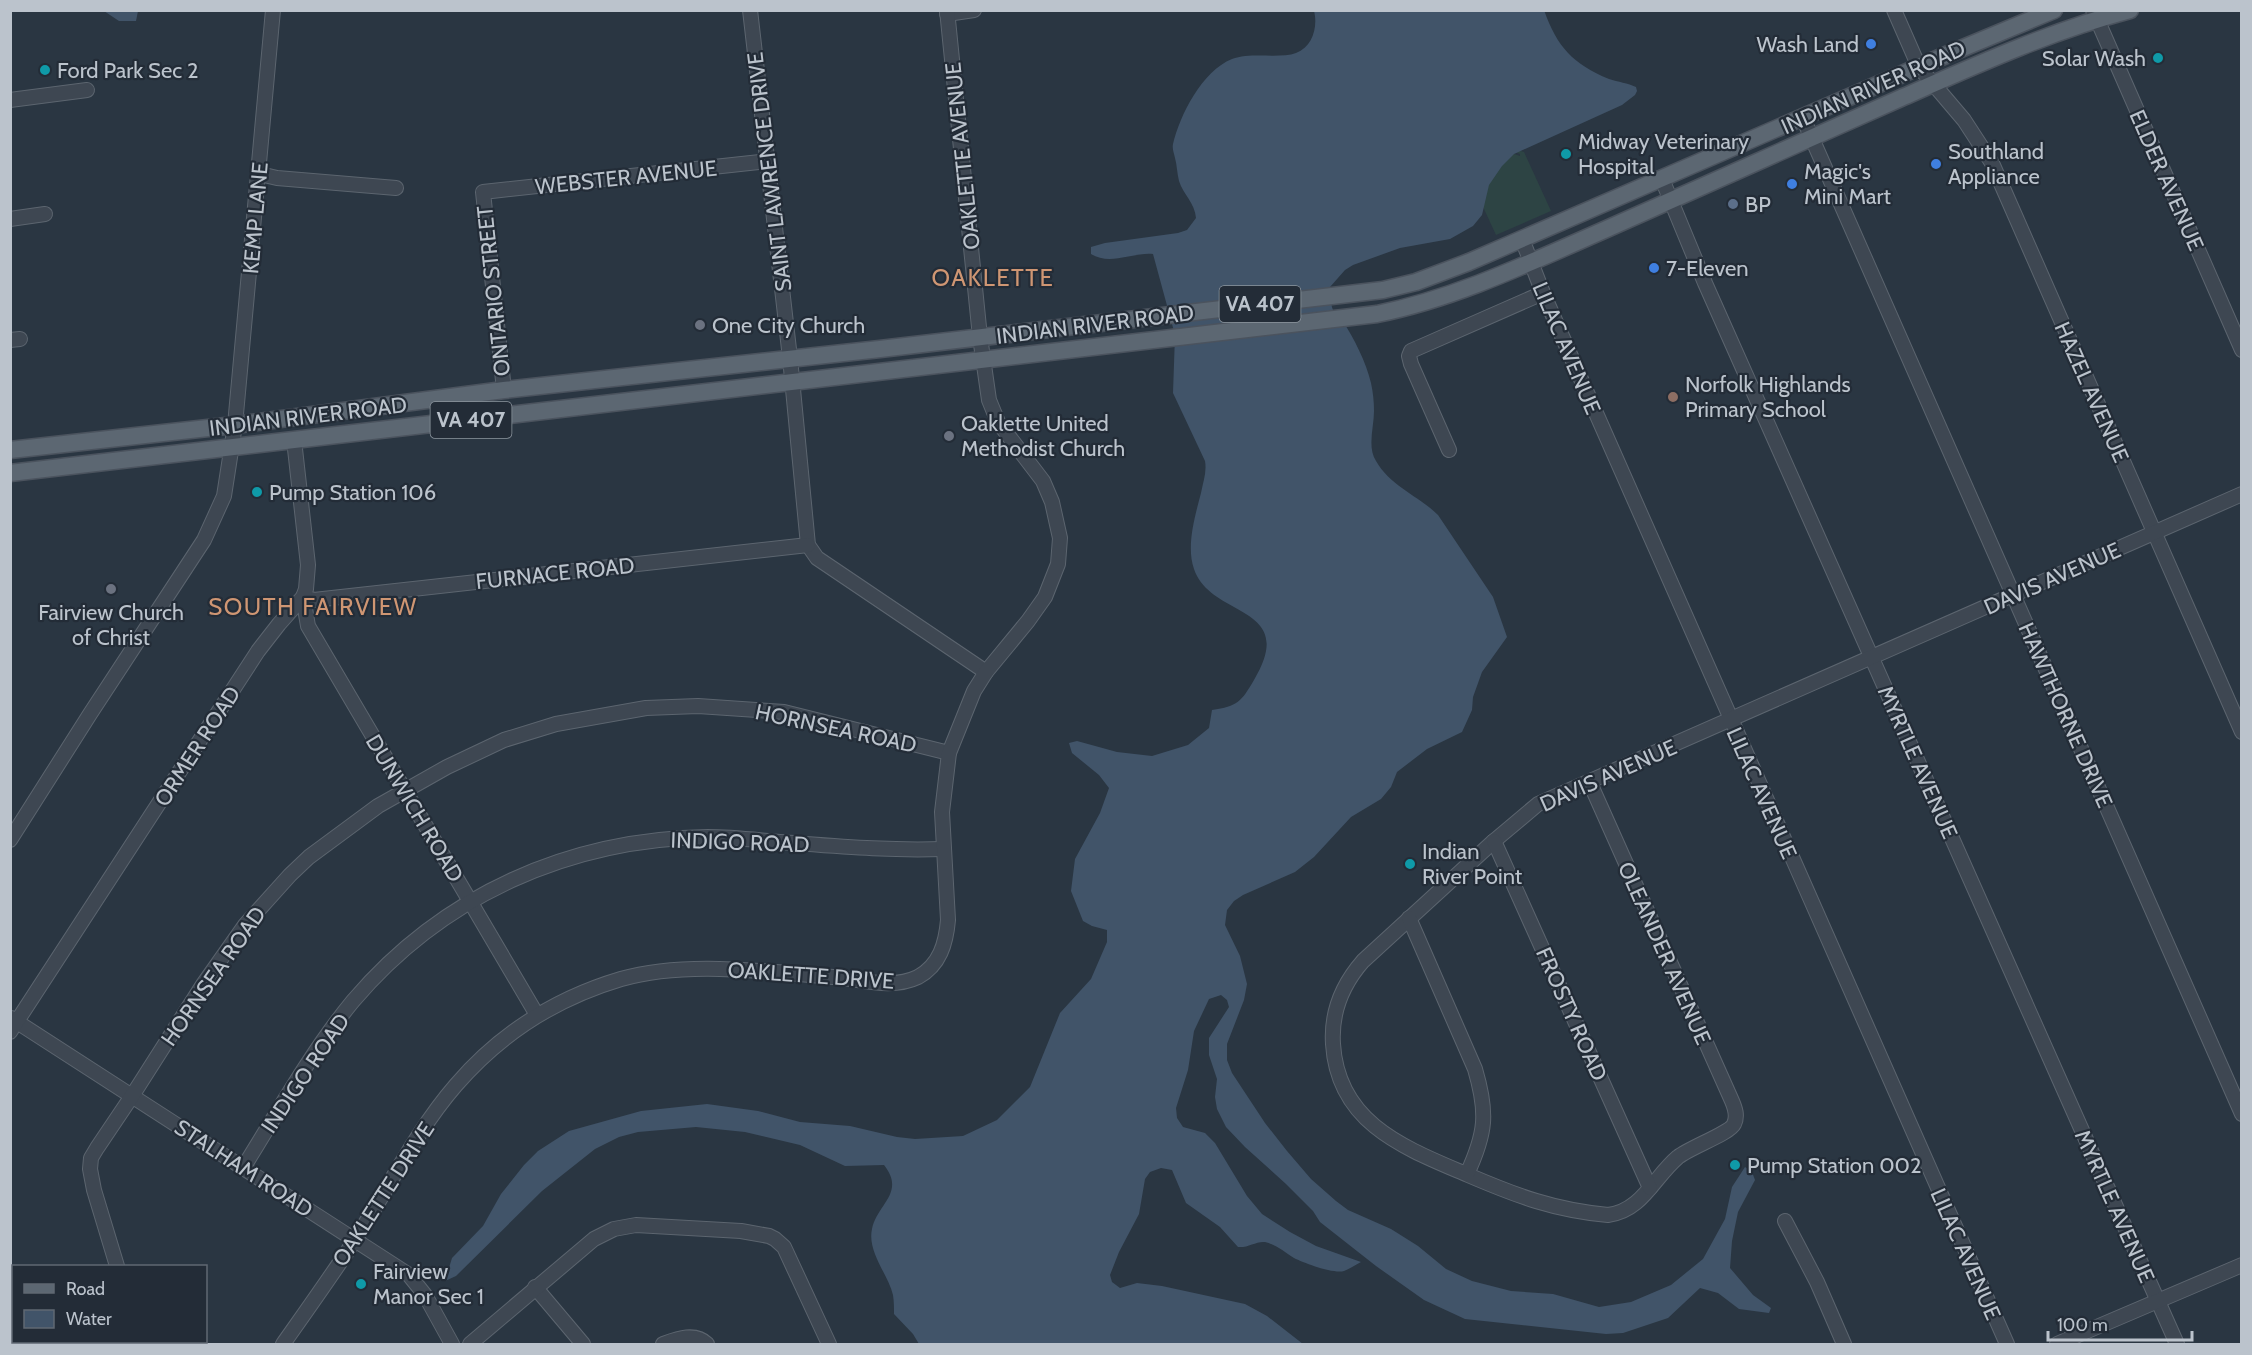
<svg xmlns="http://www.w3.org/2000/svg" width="2252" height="1355" font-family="Cabin,sans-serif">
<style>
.green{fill:#2d4444}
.water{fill:#415469}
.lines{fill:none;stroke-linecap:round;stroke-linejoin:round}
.minor-casing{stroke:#5c656f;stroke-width:16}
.major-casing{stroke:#4b535e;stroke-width:19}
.minor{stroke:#3e4752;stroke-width:14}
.major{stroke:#5c6772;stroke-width:16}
.shop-dot{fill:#3f7fe0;stroke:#232c37;stroke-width:2}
.culture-dot{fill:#0f9aa8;stroke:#232c37;stroke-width:2}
.service-dot{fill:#5c6f8a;stroke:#232c37;stroke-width:2}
.worship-dot{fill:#6b7280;stroke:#232c37;stroke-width:2}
.education-dot{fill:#8d6e63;stroke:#232c37;stroke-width:2}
.labels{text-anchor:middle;stroke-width:4.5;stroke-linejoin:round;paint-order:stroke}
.shield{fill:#232c37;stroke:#8d969f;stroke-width:1.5}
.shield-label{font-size:21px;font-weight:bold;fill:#bbc3cc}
.poi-label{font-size:22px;fill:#bbc3cc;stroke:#232c37;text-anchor:start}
.street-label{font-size:22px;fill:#bbc3cc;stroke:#232c37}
.neighbourhood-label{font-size:24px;letter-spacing:1.5px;fill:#cf9673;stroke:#232c37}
</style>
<rect width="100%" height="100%" fill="#2a3642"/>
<polygon class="green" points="1484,140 1524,152 1551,211 1496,235 1467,172 1497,148 1520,156 1520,154"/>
<g class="water">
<path d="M1544,10C1557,47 1573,64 1609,79C1618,82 1628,83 1636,87L1637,91L1635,95L1622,105L1514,154L1502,166L1489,185L1482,215L1473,226L1450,239L1400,248L1353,265L1345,270L1330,287C1331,293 1330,303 1333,310C1335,313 1340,317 1342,320C1354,338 1366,362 1371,383C1373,392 1374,402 1374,411C1374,427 1367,447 1376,461C1390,486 1419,496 1438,515L1493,597L1507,637L1482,672L1473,697L1472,710L1462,732L1427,749L1397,772L1391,787L1381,799L1351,817L1314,857L1295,872L1243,895L1234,901L1227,910L1225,925L1240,956L1247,984L1244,1000L1227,1044V1060L1232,1073L1265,1123L1287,1151L1311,1179L1336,1201L1348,1210L1391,1229L1418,1246L1446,1269L1472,1281L1511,1291L1553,1294L1599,1307L1631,1302L1671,1285L1703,1259L1725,1219L1732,1187L1745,1167L1752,1172L1755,1180L1738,1212L1732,1241L1730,1268L1753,1295L1771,1308L1769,1313L1739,1309L1718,1293L1700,1288L1668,1318L1623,1333L1606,1334L1465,1319L1424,1300L1376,1266L1320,1222L1313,1211L1286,1184L1245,1147L1226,1127L1217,1109L1215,1097L1217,1079L1209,1055V1038L1229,1007L1227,1000L1221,995L1209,999L1194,1031L1188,1070L1176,1108L1177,1118L1183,1127L1205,1133L1215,1143L1247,1196L1262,1214L1290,1232L1316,1246L1361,1262C1355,1265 1349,1269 1344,1271C1333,1274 1304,1263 1294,1258C1284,1252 1277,1245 1265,1242C1256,1241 1248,1248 1238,1247L1220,1227L1186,1203L1172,1170L1161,1168L1150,1172L1145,1179L1139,1214L1119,1252L1110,1275L1112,1282L1120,1288L1137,1283L1162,1286L1245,1304L1267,1316L1303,1344H919L913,1334L894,1314C894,1308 894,1301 893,1295C888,1274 867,1252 872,1229C877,1204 906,1193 884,1165L845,1166L800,1145L745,1132L696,1127L638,1132L619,1137L595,1149L542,1191L456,1276L445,1281L452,1258L483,1226L501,1194L524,1165L538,1151L569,1131L641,1111L707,1104L758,1111L800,1122L850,1126L897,1137L915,1139L963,1136L997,1120L1030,1087L1060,1013L1091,979L1107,942V930L1092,926L1083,921L1071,891L1075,859L1100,813L1109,788L1099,775L1072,753L1069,743L1077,741L1117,752L1152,756L1188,745L1209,728L1212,710C1238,706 1241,702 1254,680C1299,604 1211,619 1194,569C1186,546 1195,516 1201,493C1203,482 1207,472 1205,461L1173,393L1175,335L1153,254C1133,252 1110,266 1091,254V247L1105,243L1178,233L1187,230L1196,218C1195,203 1183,194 1179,181C1177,173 1177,165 1175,158C1174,153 1172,149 1173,144C1180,115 1202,71 1232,59C1251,52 1280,59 1296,53C1313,47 1318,26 1314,11Z"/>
<polygon points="104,11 138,11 136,21 119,21"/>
</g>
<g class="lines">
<defs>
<g id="minor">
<polyline points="750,10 790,358 808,545 817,558 986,672"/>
<polyline points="1894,10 1919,67 1964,120 1992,163 2242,732"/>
<polyline points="2093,10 2242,350"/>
<polyline points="947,14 974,10"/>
<polyline points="10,100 87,90"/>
<polyline points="1803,118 2242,1114"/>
<polyline points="260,174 277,178 396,188"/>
<polyline points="1662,179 1705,283 2177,1344"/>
<polyline points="10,219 45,214"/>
<polyline points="1522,239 1543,293 2007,1344"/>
<polyline points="10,340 20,339"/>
<polyline points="504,390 483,192 769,161"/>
<polyline points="1449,450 1411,364 1409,356 1411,351 1543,293"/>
<path d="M1590,783L1732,1101C1735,1108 1738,1116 1734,1124C1730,1133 1691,1147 1678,1157C1654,1177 1642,1211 1608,1215C1554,1210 1517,1196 1468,1175C1405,1148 1338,1124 1333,1044C1331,1013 1342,985 1363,961L1494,841L1538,804L2242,494"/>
<polyline points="10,840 90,714 204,540 224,496 235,425 273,10"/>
<polyline points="1494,841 1650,1188"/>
<path d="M1409,918L1475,1069C1488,1113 1486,1133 1467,1174"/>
<polyline points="537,1015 308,626 303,597 314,600 808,545"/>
<polyline points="11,1018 409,1275 425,1295 452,1344"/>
<polyline points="10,1032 258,651 279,624 303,597 306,589 308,565 294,440"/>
<path d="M243,1168C278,1112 311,1052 353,1001C443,895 569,839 708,837C732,837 756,840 780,842C835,846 889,851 943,849"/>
<polyline points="1785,1221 1817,1282 1844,1344"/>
<polyline points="117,1266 94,1190 90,1169 91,1158 97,1148 132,1096 204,983 245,925 290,875 309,857 378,806 447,767 504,740 556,724 646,708 698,706 784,712 949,753"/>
<polyline points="535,1287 583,1344"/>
<polyline points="10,1307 14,1318"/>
<polyline points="20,1342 21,1344"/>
<polyline points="139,1342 140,1344"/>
<path d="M283,1344C307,1310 332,1275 355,1240C388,1189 416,1131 456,1085C500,1034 557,998 621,979C686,960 766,972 833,977C861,979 891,990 918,977C940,965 946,943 948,920L942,812L949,753L974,691L986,672L1028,621L1045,597L1058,564L1060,538L1052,502L1043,481L998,422L989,400L980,337L947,10"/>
<polyline points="470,1344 594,1239 614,1229 636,1225 741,1231 769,1236 775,1239 784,1247 829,1344"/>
<path d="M663,1344C677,1339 695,1332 707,1344"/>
<polyline points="2057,1344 2242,1265"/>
</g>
<g id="major">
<polyline points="10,450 235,425 504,390 880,349 1383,290 1416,282 1469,262 1939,58 2054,10"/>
<path d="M10,473L1377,314C1456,298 1529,263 1602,231C1702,187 1801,142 1901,98C1976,65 2051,31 2130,10"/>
</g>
</defs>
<use href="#minor" class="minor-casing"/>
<use href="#major" class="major-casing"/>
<use href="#minor" class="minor"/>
<use href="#major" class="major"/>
</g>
<g class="shop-dot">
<circle cx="1871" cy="44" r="6"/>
<circle cx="1936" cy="164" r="6"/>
<circle cx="1792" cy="184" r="6"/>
<circle cx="1654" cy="268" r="6"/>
</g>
<g class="culture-dot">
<circle cx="2158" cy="58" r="6"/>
<circle cx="45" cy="70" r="6"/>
<circle cx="1566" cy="154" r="6"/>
<circle cx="257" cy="492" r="6"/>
<circle cx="1410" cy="864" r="6"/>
<circle cx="1735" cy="1165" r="6"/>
<circle cx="361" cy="1284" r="6"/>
</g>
<circle class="service-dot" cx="1733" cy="204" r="6"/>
<g class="worship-dot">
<circle cx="700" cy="325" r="6"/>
<circle cx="949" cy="436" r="6"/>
<circle cx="111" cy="589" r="6"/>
</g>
<circle class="education-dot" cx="1673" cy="397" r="6"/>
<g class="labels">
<g class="shield">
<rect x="1219.5" y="286" width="81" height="36" rx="4.5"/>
<rect x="430.5" y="402" width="81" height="36" rx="4.5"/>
</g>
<g class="shield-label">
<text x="1260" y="311">VA 407</text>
<text x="471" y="427">VA 407</text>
</g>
<g class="poi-label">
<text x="1859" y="52" text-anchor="end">Wash Land</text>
<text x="2146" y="66" text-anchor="end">Solar Wash</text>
<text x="57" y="78">Ford Park Sec 2</text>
<text x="1578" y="149">Midway Veterinary<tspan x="1578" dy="25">Hospital</tspan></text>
<text x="1948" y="159">Southland<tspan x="1948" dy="25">Appliance</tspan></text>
<text x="1804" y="179">Magic's<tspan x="1804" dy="25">Mini Mart</tspan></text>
<text x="1745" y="212">BP</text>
<text x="1666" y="276">7-Eleven</text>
<text x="712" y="333">One City Church</text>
<text x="1685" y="392">Norfolk Highlands<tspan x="1685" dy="25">Primary School</tspan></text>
<text x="961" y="431">Oaklette United<tspan x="961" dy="25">Methodist Church</tspan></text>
<text x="269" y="500">Pump Station 106</text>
<text x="111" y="620" text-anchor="middle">Fairview Church<tspan x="111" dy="25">of Christ</tspan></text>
<text x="1422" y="859">Indian<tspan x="1422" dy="25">River Point</tspan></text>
<text x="1747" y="1173">Pump Station 002</text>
<text x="373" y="1279">Fairview<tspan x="373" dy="25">Manor Sec 1</tspan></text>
</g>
<g class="street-label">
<text transform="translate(1873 87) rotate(-24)" y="8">INDIAN RIVER ROAD</text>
<text transform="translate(962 156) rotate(-96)" y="8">OAKLETTE AVENUE</text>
<text transform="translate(769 172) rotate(-97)" y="8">SAINT LAWRENCE DRIVE</text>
<text transform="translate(626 177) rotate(-6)" y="8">WEBSTER AVENUE</text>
<text transform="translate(2167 180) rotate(66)" y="8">ELDER AVENUE</text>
<text transform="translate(255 218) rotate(-85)" y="8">KEMP LANE</text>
<text transform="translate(493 291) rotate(-96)" y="8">ONTARIO STREET</text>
<text transform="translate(1095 324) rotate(-7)" y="8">INDIAN RIVER ROAD</text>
<text transform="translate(1567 348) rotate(67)" y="8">LILAC AVENUE</text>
<text transform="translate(2092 392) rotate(66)" y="8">HAZEL AVENUE</text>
<text transform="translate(308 416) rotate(-7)" y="8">INDIAN RIVER ROAD</text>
<text transform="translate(555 573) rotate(-6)" y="8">FURNACE ROAD</text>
<text transform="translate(2052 578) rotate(-24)" y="8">DAVIS AVENUE</text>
<text transform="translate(2066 715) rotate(66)" y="8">HAWTHORNE DRIVE</text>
<text transform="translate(836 728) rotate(12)" y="8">HORNSEA ROAD</text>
<text transform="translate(197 746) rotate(-57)" y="8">ORMER ROAD</text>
<text transform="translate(1918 762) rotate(66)" y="8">MYRTLE AVENUE</text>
<text transform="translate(1608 775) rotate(-24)" y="8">DAVIS AVENUE</text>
<text transform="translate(1762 793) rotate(66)" y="8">LILAC AVENUE</text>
<text transform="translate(415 808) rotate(59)" y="8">DUNWICH ROAD</text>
<text transform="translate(740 842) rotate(2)" y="8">INDIGO ROAD</text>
<text transform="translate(1665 953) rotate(66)" y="8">OLEANDER AVENUE</text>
<text transform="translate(811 975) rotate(4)" y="8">OAKLETTE DRIVE</text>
<text transform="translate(213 976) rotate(-55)" y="8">HORNSEA ROAD</text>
<text transform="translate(1572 1014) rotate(66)" y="8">FROSTY ROAD</text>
<text transform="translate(305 1073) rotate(-56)" y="8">INDIGO ROAD</text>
<text transform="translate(244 1168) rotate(33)" y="8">STALHAM ROAD</text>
<text transform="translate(383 1194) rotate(-57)" y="8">OAKLETTE DRIVE</text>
<text transform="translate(2115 1206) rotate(66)" y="8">MYRTLE AVENUE</text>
<text transform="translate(1966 1254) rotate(66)" y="8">LILAC AVENUE</text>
</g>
<g class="neighbourhood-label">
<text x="993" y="286">OAKLETTE</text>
<text x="313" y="615">SOUTH FAIRVIEW</text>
</g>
</g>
<rect width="2252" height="1355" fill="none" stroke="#bbc3cc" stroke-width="24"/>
<rect x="12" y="1265" width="195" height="78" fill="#232c37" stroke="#606873" stroke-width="1.5"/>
<rect x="24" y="1284" width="30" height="9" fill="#5c6772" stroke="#606873" stroke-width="1.5"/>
<text x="66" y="1295" font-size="18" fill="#bbc3cc">Road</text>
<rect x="24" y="1310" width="30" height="18" fill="#415469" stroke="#606873" stroke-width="1.5"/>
<text x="66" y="1325" font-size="18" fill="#bbc3cc">Water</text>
<path d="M2048 1331v9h144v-9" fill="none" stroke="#bbc3cc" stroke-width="3"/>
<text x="2057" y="1331" font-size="18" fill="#bbc3cc" stroke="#232c37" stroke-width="4.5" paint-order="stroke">100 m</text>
</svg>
